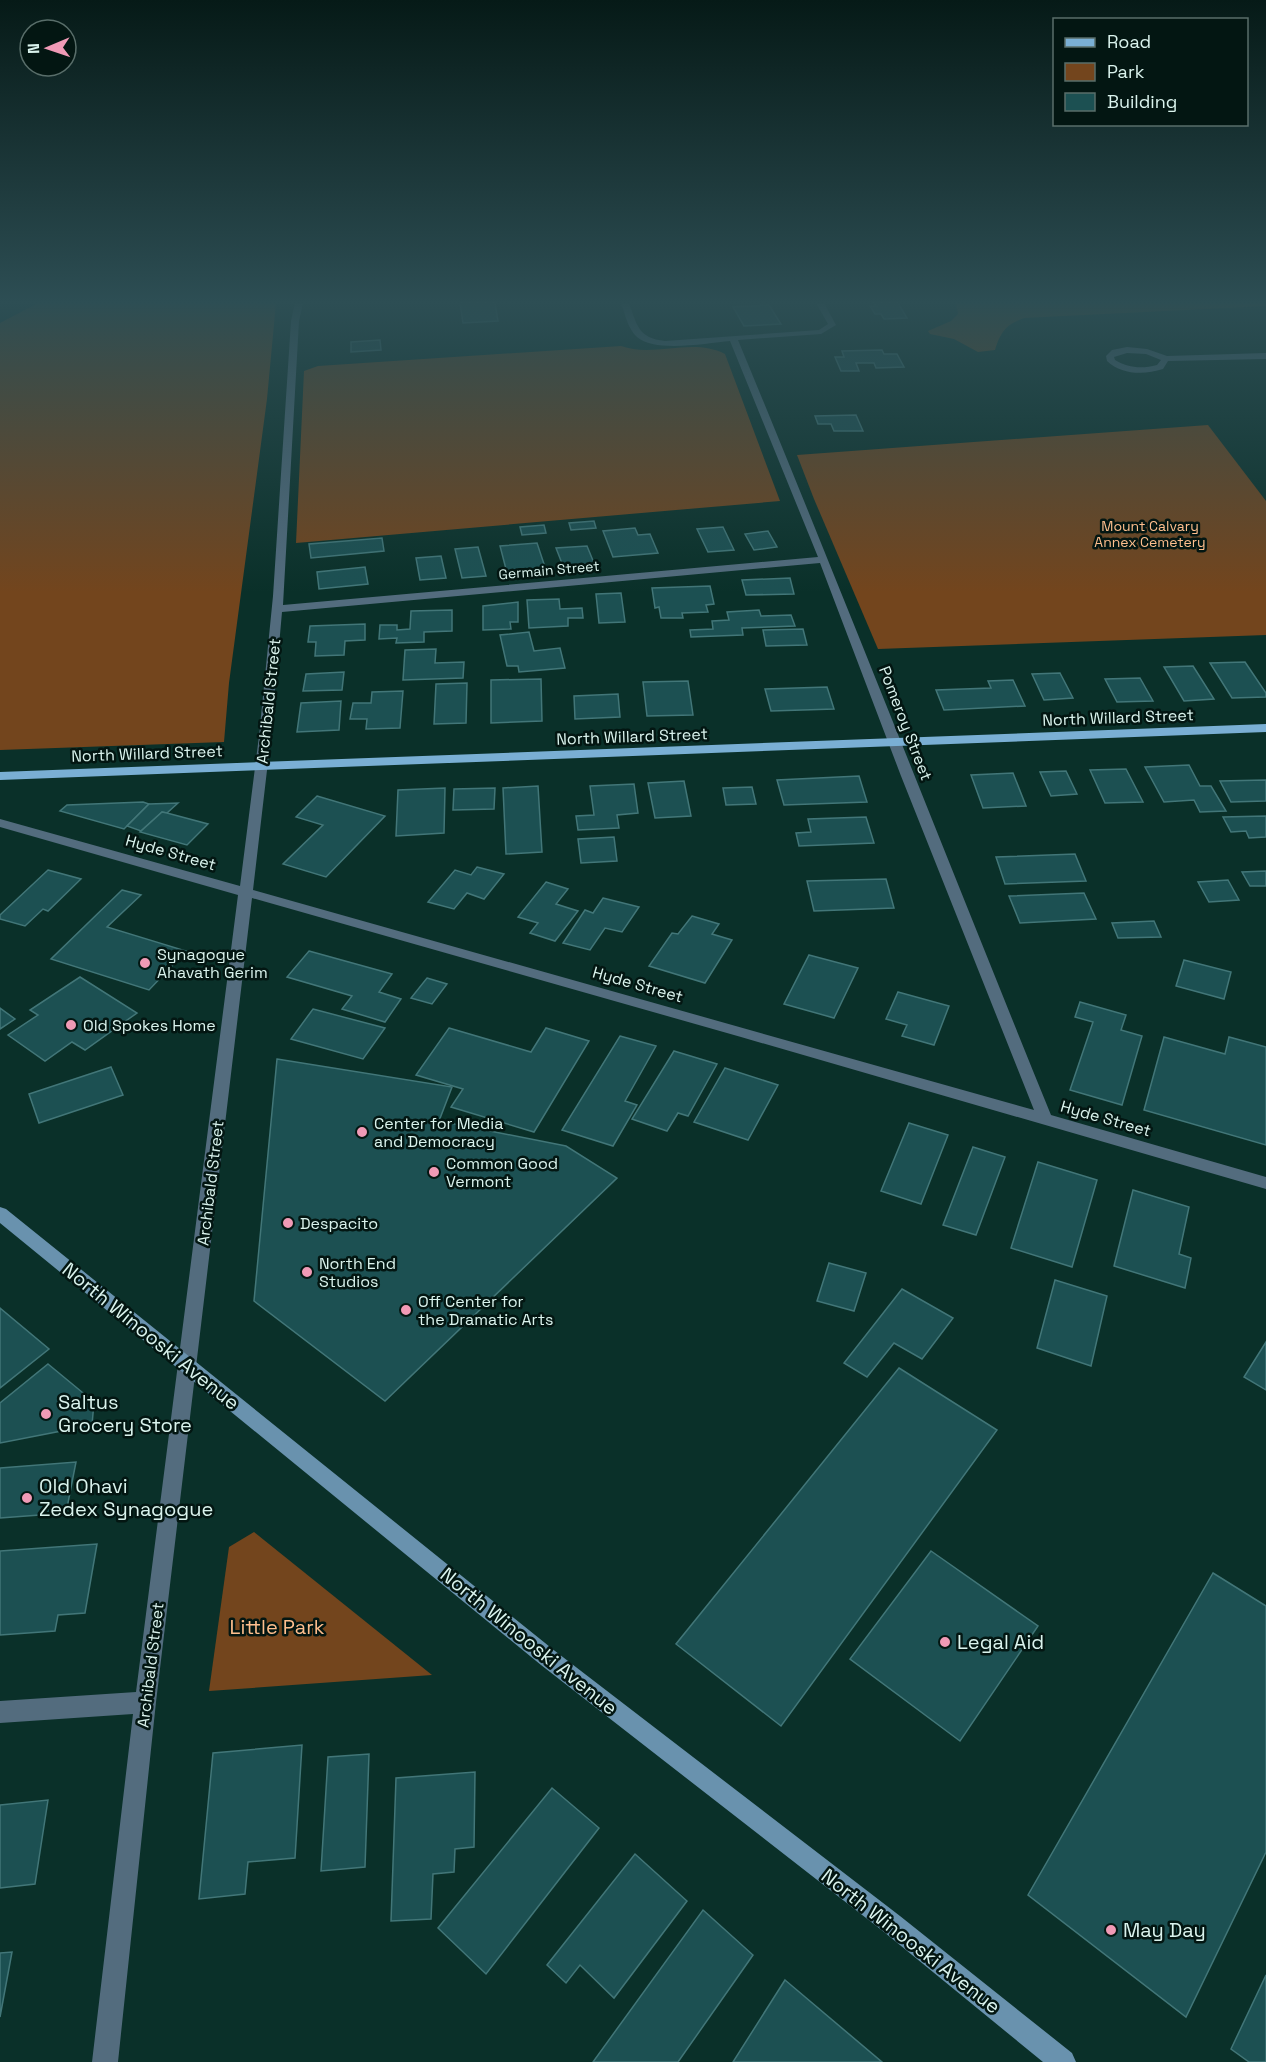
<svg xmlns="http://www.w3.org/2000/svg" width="1266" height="2062" font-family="'Space Grotesk',sans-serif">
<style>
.green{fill:#73451d}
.building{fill:#1c5052;stroke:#427678;stroke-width:1.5}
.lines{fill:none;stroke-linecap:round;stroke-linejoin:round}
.minor{fill:#536c7e;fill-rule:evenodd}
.secondary{fill:#6992ae;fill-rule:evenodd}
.primary{fill:#7aafd4;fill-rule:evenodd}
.poi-dot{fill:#f09ab6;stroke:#031612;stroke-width:2}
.labels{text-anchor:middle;stroke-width:5;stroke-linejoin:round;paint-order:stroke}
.far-park-label{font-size:14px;fill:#febf8e;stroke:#031612}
.far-street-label{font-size:14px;fill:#daf3ed;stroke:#031612}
.street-label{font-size:16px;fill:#daf3ed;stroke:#031612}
.poi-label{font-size:16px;fill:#daf3ed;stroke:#031612;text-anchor:start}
.near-street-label{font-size:20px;fill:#daf3ed;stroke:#031612}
.near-poi-label{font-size:20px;fill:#daf3ed;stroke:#031612;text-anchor:start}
.near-park-label{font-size:20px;fill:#febf8e;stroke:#031612}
</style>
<rect width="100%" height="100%" fill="#0a3029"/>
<g class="green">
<polygon points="38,303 276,303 267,399 229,683 224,742 0,750 0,323"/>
<path d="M956,303H1266V306L1024,318C1006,325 1001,331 995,350L978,352L954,339L930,334L928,331L951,321L958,314Z"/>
<path d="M621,346C654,358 692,337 725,354L780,501L296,543L304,371L318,366Z"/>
<polygon points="1208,425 1266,501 1266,635 878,649 814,499 797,455"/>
<polygon points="254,1532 432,1675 209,1691 229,1547"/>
</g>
<g class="building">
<polygon points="460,303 495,303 498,321 463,323"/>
<polygon points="874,303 898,303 907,318 884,319 881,314 875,314 870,306 876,306"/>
<polygon points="769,305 781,324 744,326 733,307"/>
<polygon points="380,340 381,350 351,352 351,342"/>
<polygon points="882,350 884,354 897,354 904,367 876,368 874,363 856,363 859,371 841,371 835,357 844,357 842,351"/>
<polygon points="856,415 863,431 834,431 831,424 818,424 815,416"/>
<polygon points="594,521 596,528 571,530 569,523"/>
<polygon points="544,525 546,533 522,535 520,527"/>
<polygon points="723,527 734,550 708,552 697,529"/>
<polygon points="635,528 638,535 650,534 658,553 613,557 603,531"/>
<polygon points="768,531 777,547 754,550 745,534"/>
<polygon points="382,538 384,551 311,558 309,544"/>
<polygon points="537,543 546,570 507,573 500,546"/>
<polygon points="587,546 594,563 563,566 556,548"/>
<polygon points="478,547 486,576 462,578 455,549"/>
<polygon points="441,556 446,578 420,580 416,558"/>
<polygon points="365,567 368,584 319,589 317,572"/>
<polygon points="790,578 794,594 746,595 742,580"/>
<polygon points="710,586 714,604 706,605 708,612 682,613 683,618 661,618 659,607 655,608 652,588"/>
<polygon points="621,593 625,622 599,623 596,594"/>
<polygon points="559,599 560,609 582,608 583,618 568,618 568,626 529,628 527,600"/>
<polygon points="518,602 518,622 510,622 511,629 483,630 483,606"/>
<polygon points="452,610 452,631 424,632 424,642 396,643 397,638 379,639 380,625 397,625 397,630 410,629 411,611"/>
<polygon points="759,610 761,616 791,615 795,626 742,628 743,635 691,637 690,630 713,629 712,621 729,620 727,612"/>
<polygon points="365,624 365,640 345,641 344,655 315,656 316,642 308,642 310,626"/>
<polygon points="803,629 807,645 766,646 763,630"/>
<polygon points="529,632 534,651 560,648 565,668 519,672 518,666 507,666 500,635"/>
<polygon points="436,649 435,663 464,662 463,678 403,680 405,650"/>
<polygon points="1245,662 1266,693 1266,697 1232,698 1210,663"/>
<polygon points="1193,666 1214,699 1184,701 1164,667"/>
<polygon points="344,672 342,690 303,691 306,674"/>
<polygon points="1060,673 1073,698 1044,700 1032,674"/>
<polygon points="1140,678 1153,701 1117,702 1105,679"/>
<polygon points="541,679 542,721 491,723 491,680"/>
<polygon points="1013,680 1025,706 944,710 936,690 991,688 988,681"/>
<polygon points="688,681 693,715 647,716 643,682"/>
<polygon points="467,683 466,723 434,724 436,684"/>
<polygon points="827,687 834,709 771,711 765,689"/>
<polygon points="403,691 400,728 366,729 367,719 350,719 353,703 371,703 372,692"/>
<polygon points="618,694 620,717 575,719 574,696"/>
<polygon points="341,701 339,730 297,732 301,703"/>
<polygon points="1189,765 1200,786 1211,786 1226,811 1200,812 1194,800 1164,802 1145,767"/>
<polygon points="1126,769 1143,802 1105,803 1090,770"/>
<polygon points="1066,771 1077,794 1051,796 1040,772"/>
<polygon points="1013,773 1026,806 983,808 971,775"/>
<polygon points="859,776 867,802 784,805 777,780"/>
<polygon points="1266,780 1266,801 1231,802 1220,781"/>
<polygon points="684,781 691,816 655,818 648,783"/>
<polygon points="634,784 638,813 617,815 619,828 578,830 576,816 594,815 590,786"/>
<polygon points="538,786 542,852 506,854 503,788"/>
<polygon points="752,787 756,804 726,805 723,788"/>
<polygon points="445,788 444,833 396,836 398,790"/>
<polygon points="495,788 494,809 453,810 454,789"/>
<polygon points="317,796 385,816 326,877 283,864 323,825 296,817"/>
<polygon points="143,802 149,804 124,829 60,811 67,805"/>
<polygon points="178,803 167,813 162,812 141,831 127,826 149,804"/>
<polygon points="162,812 167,813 208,824 187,845 140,832"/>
<polygon points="1266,816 1266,837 1249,838 1246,831 1231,832 1223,817"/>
<polygon points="866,817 874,843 799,846 796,833 811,832 808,819"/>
<polygon points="614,837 617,861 581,863 578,839"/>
<polygon points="1075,854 1086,881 1005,884 996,857"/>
<polygon points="477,867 504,874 484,899 467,893 454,909 428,902 455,870 471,875"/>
<polygon points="48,870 81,879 48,911 43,909 25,926 0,919 0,915"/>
<polygon points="1266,871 1266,886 1250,886 1242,872"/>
<polygon points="886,879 894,908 814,911 807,881"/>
<polygon points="1228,880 1239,900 1209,902 1198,882"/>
<polygon points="546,882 568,889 556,904 578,911 555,941 530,933 538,923 518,917"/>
<polygon points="122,890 141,895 107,927 186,951 149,990 51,959"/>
<polygon points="1084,893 1096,919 1020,923 1009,896"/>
<polygon points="603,898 639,907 622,932 605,928 590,950 563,943 585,910 593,913"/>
<polygon points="692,916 719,924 712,934 732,940 705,983 649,966 672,933 678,934"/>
<polygon points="1154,921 1161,937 1118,938 1112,923"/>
<polygon points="309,951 392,974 379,992 401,999 385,1022 342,1009 352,996 287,977"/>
<polygon points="809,955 858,968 834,1018 784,1004"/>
<polygon points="1184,960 1231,972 1224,999 1176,986"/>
<polygon points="80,977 137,1013 85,1050 72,1042 45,1061 8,1035 38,1015 30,1010"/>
<polygon points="427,978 447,984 432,1004 411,998"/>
<polygon points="898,992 949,1006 934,1045 902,1036 907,1025 886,1019"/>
<polygon points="1080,1002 1126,1015 1121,1030 1142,1036 1122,1105 1070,1090 1093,1022 1075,1017"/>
<polygon points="0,1008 15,1019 0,1029"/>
<polygon points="313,1009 385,1028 363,1059 291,1039"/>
<polygon points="449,1028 531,1052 546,1028 589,1041 534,1132 451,1107 463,1089 416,1075"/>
<polygon points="620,1036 656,1046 625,1101 637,1105 613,1146 562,1130"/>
<polygon points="1164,1037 1225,1054 1229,1037 1266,1047 1266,1145 1144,1110"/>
<polygon points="674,1051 717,1064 688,1116 678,1113 667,1131 632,1119"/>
<polygon points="277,1059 452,1087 439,1121 566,1146 617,1178 385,1401 254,1301"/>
<polygon points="111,1067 123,1095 39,1123 29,1094"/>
<polygon points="725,1068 778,1085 748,1140 694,1122"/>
<polygon points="909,1123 948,1135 921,1204 881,1191"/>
<polygon points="973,1147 1005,1157 976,1235 943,1225"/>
<polygon points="1038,1162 1097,1180 1072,1267 1011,1248"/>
<polygon points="1133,1190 1189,1207 1179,1254 1191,1258 1185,1288 1114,1266"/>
<polygon points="829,1263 866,1273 854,1311 817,1301"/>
<polygon points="1055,1280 1107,1296 1091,1366 1037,1348"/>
<polygon points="902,1289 953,1318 922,1359 894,1343 867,1377 844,1363"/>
<polygon points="0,1308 49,1349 0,1388"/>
<polygon points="1266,1342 1266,1390 1244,1377"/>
<polygon points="48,1364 94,1402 92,1425 0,1443 0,1403"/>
<polygon points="899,1368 997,1430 781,1726 676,1644"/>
<polygon points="76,1462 66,1513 0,1518 0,1468"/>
<polygon points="97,1544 85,1613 58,1615 55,1631 0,1635 0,1551"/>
<polygon points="931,1551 1038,1626 960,1741 850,1659"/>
<polygon points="1213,1573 1266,1606 1266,1852 1186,2017 1028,1895"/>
<polygon points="302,1745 295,1858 248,1862 245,1894 199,1899 213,1753"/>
<polygon points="369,1754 365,1867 321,1871 328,1757"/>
<polygon points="475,1772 474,1847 455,1849 454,1872 433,1874 431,1919 391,1921 396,1778"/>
<polygon points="552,1788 599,1828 486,1974 438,1928"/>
<polygon points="48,1800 35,1884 0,1888 0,1805"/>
<polygon points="635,1854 687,1901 614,1998 580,1965 566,1983 547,1965"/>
<polygon points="703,1910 753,1955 678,2062 593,2062"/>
<polygon points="12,1952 0,2017 0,1953"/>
<polygon points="1266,1975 1266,2062 1249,2062 1231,2049"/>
<polygon points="785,1980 882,2062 733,2062"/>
</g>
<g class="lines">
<g class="minor">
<path d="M295,303H303L299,321L283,605L818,557L730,341C707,343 655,353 637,337C628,329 625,314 621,303H629C637,325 638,338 665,341L819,330L828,324L816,303H824L836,325L821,334L738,340C845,598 946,857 1051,1115L1266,1177V1189L741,1037L252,898L156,1702L118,2062H92L133,1714L0,1723V1701L136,1692L238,895L0,827V819L240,886L259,736L273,596L291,321ZM820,563L901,776L1034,1110L253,890L271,736L282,612Z"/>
<path d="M1127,347L1147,349L1167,356L1266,353V359L1168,361L1163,369C1144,375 1122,375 1107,361L1106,356L1112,350ZM1127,353L1146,354L1161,360L1157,365C1142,369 1128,368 1115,360L1114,357Z"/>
</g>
<polygon class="secondary" points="0,1207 6,1209 555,1651 900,1916 1072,2053 1076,2062 1043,2062 884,1932 541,1665 0,1223"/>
<polygon class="primary" points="1266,724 1266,732 0,780 0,772"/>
</g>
<linearGradient id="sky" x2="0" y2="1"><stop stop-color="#061a17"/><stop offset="0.51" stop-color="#2d4e54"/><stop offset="1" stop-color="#2d4e54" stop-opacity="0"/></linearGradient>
<rect width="1266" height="592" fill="url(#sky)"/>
<g class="poi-dot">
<circle cx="145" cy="963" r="6"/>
<circle cx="71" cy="1025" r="6"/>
<circle cx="362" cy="1132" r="6"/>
<circle cx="434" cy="1172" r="6"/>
<circle cx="288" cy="1223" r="6"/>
<circle cx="307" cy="1272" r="6"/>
<circle cx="406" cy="1310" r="6"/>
<circle cx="46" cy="1414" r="6"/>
<circle cx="27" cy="1498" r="6"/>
<circle cx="945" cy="1642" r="6"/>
<circle cx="1111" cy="1930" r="6"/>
</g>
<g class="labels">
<g class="far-park-label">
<text x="1150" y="531">Mount Calvary<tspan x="1150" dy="16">Annex Cemetery</tspan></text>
</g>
<g class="far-street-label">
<text transform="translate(549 570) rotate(-5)" y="5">Germain Street</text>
</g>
<g class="street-label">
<text transform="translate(268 701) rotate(-84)" y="6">Archibald Street</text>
<text transform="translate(1118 717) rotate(-2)" y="6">North Willard Street</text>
<text transform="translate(906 723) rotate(69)" y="6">Pomeroy Street</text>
<text transform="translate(632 736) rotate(-2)" y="6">North Willard Street</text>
<text transform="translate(147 753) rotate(-2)" y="6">North Willard Street</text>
<text transform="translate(171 852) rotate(16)" y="6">Hyde Street</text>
<text transform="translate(638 984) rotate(16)" y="6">Hyde Street</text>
<text transform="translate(1106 1118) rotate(16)" y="6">Hyde Street</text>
<text transform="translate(210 1183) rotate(-83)" y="6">Archibald Street</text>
<text transform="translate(150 1665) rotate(-83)" y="6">Archibald Street</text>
</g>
<g class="poi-label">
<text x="157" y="960">Synagogue<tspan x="157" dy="18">Ahavath Gerim</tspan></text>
<text x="83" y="1031">Old Spokes Home</text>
<text x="374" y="1129">Center for Media<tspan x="374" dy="18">and Democracy</tspan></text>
<text x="446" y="1169">Common Good<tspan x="446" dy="18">Vermont</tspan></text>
<text x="300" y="1229">Despacito</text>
<text x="319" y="1269">North End<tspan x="319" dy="18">Studios</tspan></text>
<text x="418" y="1307">Off Center for<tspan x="418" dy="18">the Dramatic Arts</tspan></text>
</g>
<g class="near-street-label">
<text transform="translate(151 1336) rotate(39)" y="7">North Winooski Avenue</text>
<text transform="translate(529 1641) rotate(39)" y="7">North Winooski Avenue</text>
<text transform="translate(911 1941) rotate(38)" y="7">North Winooski Avenue</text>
</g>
<g class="near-poi-label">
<text x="58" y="1409">Saltus<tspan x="58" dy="23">Grocery Store</tspan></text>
<text x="39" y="1493">Old Ohavi<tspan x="39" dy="23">Zedex Synagogue</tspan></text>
<text x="957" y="1649">Legal Aid</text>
<text x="1123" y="1937">May Day</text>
</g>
<g class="near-park-label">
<text x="277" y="1634">Little Park</text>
</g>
</g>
<rect x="1053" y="18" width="195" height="108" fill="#031612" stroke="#596e6a" stroke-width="1.5"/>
<rect x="1065" y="38" width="30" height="9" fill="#7aafd4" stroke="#596e6a" stroke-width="1.5"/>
<text x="1107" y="48" font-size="18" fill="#daf3ed">Road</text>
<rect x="1065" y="63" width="30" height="18" fill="#73451d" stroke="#596e6a" stroke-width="1.5"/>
<text x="1107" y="78" font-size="18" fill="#daf3ed">Park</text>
<rect x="1065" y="93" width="30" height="18" fill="#1c5052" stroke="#596e6a" stroke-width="1.5"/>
<text x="1107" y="108" font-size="18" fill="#daf3ed">Building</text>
<g transform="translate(48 48) rotate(268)"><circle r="28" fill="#031612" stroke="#596e6a" stroke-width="1.5"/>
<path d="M0-4.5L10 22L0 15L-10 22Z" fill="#f09ab6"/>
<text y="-9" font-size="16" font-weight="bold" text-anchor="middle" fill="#daf3ed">N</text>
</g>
</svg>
